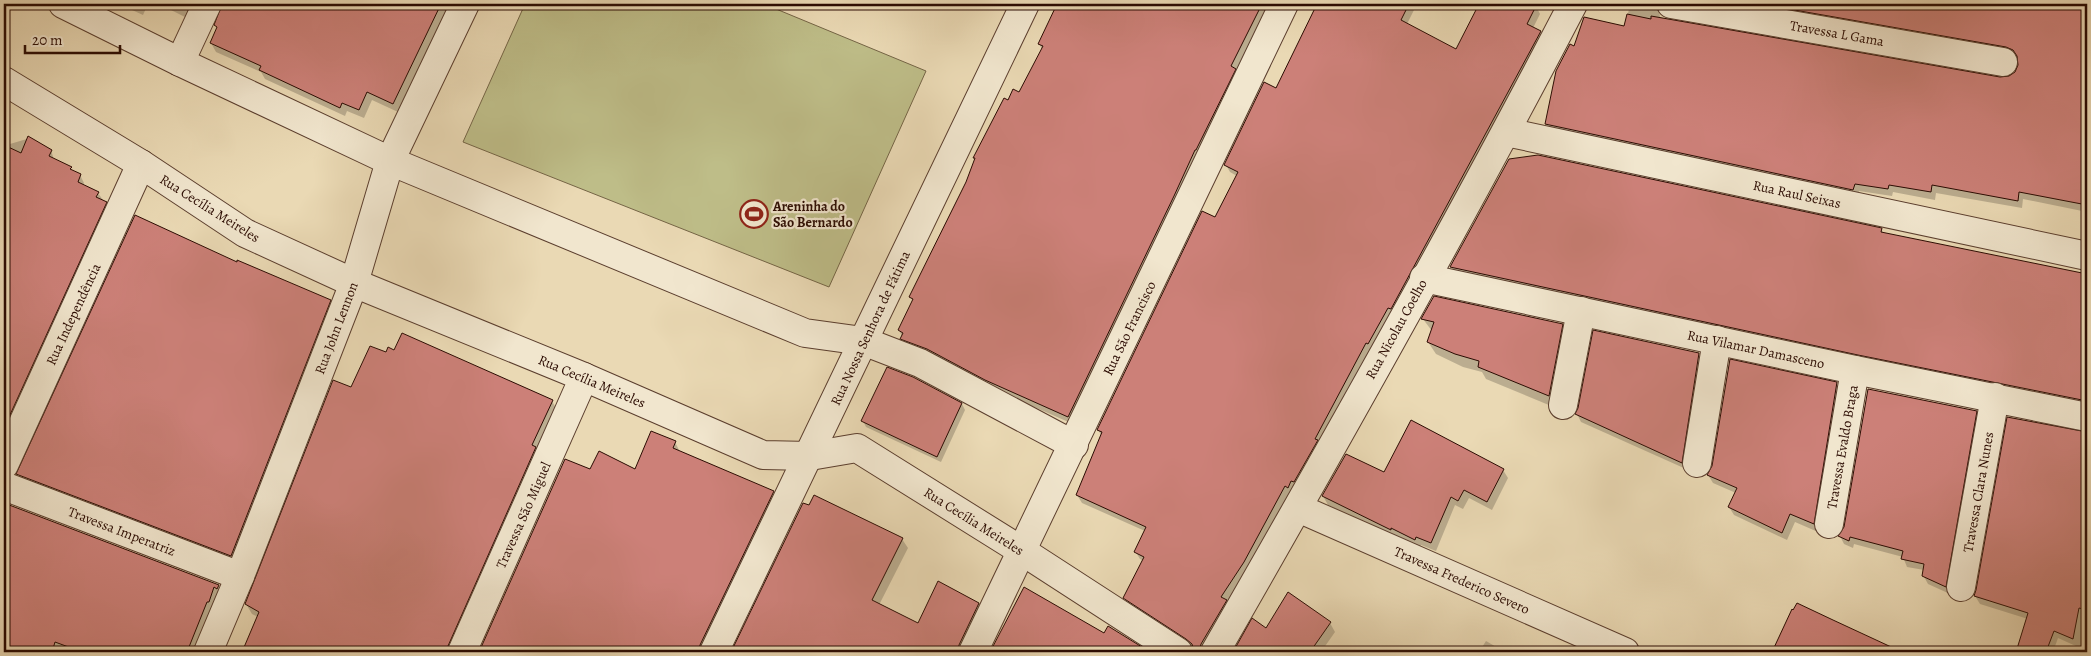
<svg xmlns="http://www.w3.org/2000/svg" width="2091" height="656" font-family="Alegreya,serif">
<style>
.green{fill:#bebd88;stroke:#746445}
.shadow{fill:#0003}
.building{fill:#cc8078;stroke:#2b0b02}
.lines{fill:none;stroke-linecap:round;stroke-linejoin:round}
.minor-casing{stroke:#5b3e2e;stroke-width:30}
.minor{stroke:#f1e6ce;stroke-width:28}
.labels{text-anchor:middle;stroke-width:4.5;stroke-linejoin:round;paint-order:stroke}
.street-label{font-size:14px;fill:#2b0b02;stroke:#f1e6ce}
.poi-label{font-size:14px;font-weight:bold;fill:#2b0b02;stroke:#f1e6ce;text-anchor:start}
</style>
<rect width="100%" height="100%" fill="#ead9b4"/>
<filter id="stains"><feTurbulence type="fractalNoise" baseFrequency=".004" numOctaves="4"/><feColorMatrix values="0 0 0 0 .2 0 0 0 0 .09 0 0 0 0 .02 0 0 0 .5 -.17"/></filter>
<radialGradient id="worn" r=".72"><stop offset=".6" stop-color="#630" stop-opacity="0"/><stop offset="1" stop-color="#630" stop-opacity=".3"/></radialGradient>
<polygon class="green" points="525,4 764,4 926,71 829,287 463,142"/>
<g class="shadow">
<polygon points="119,4 148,4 143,15"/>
<polygon points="159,4 200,4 191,20"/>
<polygon points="224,4 452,4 398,112 372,100 364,118 347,111 345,116 265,79 261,72 216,52 211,43 218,29 216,25"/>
<polygon points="1054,4 1270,4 1073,424 991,388 906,346 899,330 913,301 910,297 1008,101 1020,94 1042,49 1039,44 1055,10 1053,7"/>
<polygon points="1303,4 1417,4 1407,24 1457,51 1481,4 1526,4 1536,6 1540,14 1533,28 1540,32 1545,39 1292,495 1289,493 1248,570 1227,603 1230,609 1206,652 1196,652 1192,647 1129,606 1125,598 1144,561 1140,559 1135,551 1145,531 1082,503 1077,495 1102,436 1098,430 1216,219 1237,176 1230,172 1226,165 1276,90 1315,10"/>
<polygon points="1630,4 1662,4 1659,10 1660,17 1668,21 2000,79 2008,78 2016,73 2020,65 2019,58 2011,54 1723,4 2087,4 2087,212 2023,199 2022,208 1936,193 1935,200 1893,192 1892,196 1859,191 1858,197 1551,132 1546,124 1575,47 1625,28"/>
<polygon points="30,138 51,150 54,160 71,168 73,172 80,175 84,183 83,186 98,193 110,210 4,433 4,141 10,144"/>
<polygon points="1510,160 1881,229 1884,234 2087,275 2087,408 1456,276 1451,267"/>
<polygon points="238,263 330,301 335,309 236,564 24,483 19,474"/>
<polygon points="1423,319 1562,325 1569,337 1556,408 1486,379 1482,372 1463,367 1436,354 1428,342 1432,331"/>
<polygon points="386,354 552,401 557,410 454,652 243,652 258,617 252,614 246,604 352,389"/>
<polygon points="1698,354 1703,361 1686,469 1581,422 1577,414"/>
<polygon points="913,378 962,404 965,410 941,462 866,427 863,421"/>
<polygon points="1836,383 1841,392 1818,532 1795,522 1787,540 1734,515 1729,507 1736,493 1713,483 1708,475"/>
<polygon points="1976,412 1981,420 1950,594 1928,584 1923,575 1924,570 1907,567 1903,557 1854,544 1853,548 1844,544 1840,536"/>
<polygon points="2087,433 2087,651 2058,638 2053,652 2017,652 2028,619 1980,604 1975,596 2084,434"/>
<polygon points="675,442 680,452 773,492 779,501 706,652 480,652 565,460 590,471 635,470"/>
<polygon points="1503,470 1508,478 1492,510 1469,498 1463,509 1455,505 1436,551 1421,545 1420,548 1396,536 1395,538 1328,505 1323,496 1385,473"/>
<polygon points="4,504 218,586 224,595 199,652 4,652"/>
<polygon points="804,505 902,539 908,548 879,605 918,625 979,603 984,613 965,652 733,652"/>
<polygon points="1024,589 1105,635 1109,627 1147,652 992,652"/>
<polygon points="1289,594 1330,623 1335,632 1321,652 1234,652 1253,620 1266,630"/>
<polygon points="1797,605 1865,636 1870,644 1866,652 1859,652 1865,639 1863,639 1857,652 1774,652 1792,611 1794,612"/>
<polygon points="1486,641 1505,652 1479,652"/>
</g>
<g class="building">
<polygon points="222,4 441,4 393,104 367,92 359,110 342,103 340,108 259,70 261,66 210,43 217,27 214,25"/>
<polygon points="1057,4 1262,4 1231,66 1236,69 1196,150 1195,150 1174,196 1068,417 985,380 927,349 900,339 903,333 898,330 913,299 909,297 966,182 975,158 973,158 1004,98 1008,100 1013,89 1019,92 1043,46 1038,44"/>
<polygon points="1317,4 1409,4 1401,20 1456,49 1479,4 1537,4 1527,24 1541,31 1391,309 1388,308 1368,344 1366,343 1315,439 1318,440 1294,482 1291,481 1288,488 1285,486 1244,562 1221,597 1227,600 1201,644 1199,652 1194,652 1192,644 1186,639 1123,598 1144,557 1134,552 1146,527 1076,495 1102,432 1097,430 1202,211 1215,217 1238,172 1224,165 1264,82 1276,88"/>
<polygon points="1760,4 2087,4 2087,205 2019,192 2018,201 1932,185 1931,192 1889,185 1888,189 1855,184 1853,190 1545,124 1556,71 1570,44 1574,46 1584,17 1624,26 1627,14 1651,19 1651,16 2000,77 2009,76 2015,72 2018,65 2017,56 2013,50 2006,47"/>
<polygon points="28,136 52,150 49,156 72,167 70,169 81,174 78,182 99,192 96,197 107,202 4,428 4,145 21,153"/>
<polygon points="1538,155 1882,228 1881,232 2087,274 2087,401 1858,355 1450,267 1509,159"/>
<polygon points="135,215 237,262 237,260 331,300 231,556 16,474"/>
<polygon points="1434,296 1563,324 1549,396 1478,367 1479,361 1455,354 1427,342 1434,322 1421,319"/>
<polygon points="1593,330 1699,353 1682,463 1575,414 1578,408"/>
<polygon points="402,333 553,400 532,445 536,447 448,646 447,652 242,652 259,612 245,604 333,380 351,387 370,346 386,352 388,347 394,350"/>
<polygon points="1730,359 1837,382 1814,524 1790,514 1782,533 1728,507 1737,488 1707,475 1712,466"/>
<polygon points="887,367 913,377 962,403 937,457 861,421"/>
<polygon points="1868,389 1977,411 1946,587 1922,576 1924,564 1901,559 1903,551 1850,537 1849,541 1838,536 1844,527"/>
<polygon points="2007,417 2087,432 2087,610 2079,608 2073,639 2054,631 2046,652 2016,652 2028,613 1974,596 1976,590"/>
<polygon points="1411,420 1504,469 1487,502 1464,490 1458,501 1451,497 1431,543 1416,537 1415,540 1391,528 1391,530 1322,496 1346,454 1384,472"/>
<polygon points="651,431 676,441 673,448 774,491 700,645 699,652 479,652 565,459 590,469 599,451 635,469"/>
<polygon points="814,495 903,538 872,600 918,623 938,581 979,603 959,645 958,652 731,652 803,503 809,505"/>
<polygon points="4,503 219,585 217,589 214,587 209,602 207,602 187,652 82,652 55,642 52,652 4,652"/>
<polygon points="1024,587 1104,633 1108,626 1150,652 990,652"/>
<polygon points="1288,592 1331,622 1310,652 1233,652 1252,618 1266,628"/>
<polygon points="1797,603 1833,620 1902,652 1772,652 1792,609 1793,610"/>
</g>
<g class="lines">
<defs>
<g id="minor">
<polyline points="63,4 180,62 390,161 805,333 863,341 920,363 1074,445"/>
<polyline points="1671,4 2003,62"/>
<polyline points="180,62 207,4"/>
<polyline points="4,81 141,164 245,233 354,283 584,377 763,455 810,456 857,448 1022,551 1178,652"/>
<polyline points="1506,132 2087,256"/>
<polyline points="1424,278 1855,370 2087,417"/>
<polyline points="1563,405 1581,311"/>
<polyline points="1697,463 1717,340"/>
<polyline points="4,465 141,164"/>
<polyline points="4,486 240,576"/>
<polyline points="1298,508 1625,652"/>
<polyline points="1829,524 1855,370"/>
<polyline points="1961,587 1995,397"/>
<polyline points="208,652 240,576 354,283 390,161 465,4"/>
<polyline points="462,652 584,377"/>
<polyline points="714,652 1025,4"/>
<polyline points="973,652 1284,4"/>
<path d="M1215,652C1338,438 1459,223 1573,4"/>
</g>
</defs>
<use href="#minor" class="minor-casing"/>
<use href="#minor" class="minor"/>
</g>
<defs>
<symbol id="stadium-ring" viewBox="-11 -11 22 22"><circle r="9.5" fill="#f1e6ce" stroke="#8f2418" stroke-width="1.5"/><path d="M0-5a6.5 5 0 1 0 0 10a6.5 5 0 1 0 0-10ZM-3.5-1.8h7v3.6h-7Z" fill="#8f2418"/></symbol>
</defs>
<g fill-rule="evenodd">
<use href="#stadium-ring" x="738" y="198" width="32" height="32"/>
</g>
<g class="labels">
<g class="street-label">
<text transform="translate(1837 33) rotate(10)" y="5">Travessa L Gama</text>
<text transform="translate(1797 194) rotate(12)" y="5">Rua Raul Seixas</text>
<text transform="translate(210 208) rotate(32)" y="5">Rua Cecília Meireles</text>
<text transform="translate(73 314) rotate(-65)" y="5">Rua Independência</text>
<text transform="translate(336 328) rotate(-69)" y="5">Rua John Lennon</text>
<text transform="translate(870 328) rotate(-65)" y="5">Rua Nossa Senhora de Fátima</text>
<text transform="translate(1129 328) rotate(-64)" y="5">Rua São Francisco</text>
<text transform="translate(1396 329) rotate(-61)" y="5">Rua Nicolau Coelho</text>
<text transform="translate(1756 349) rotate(12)" y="5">Rua Vilamar Damasceno</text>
<text transform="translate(592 381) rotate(23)" y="5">Rua Cecília Meireles</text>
<text transform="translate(1842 447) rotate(-80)" y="5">Travessa Evaldo Braga</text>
<text transform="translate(1978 492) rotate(-80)" y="5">Travessa Clara Nunes</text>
<text transform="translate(523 515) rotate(-66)" y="5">Travessa São Miguel</text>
<text transform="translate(974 521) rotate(32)" y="5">Rua Cecília Meireles</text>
<text transform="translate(122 531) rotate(21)" y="5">Travessa Imperatriz</text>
<text transform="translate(1462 580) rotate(24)" y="5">Travessa Frederico Severo</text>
</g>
<g class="poi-label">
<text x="773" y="211">Areninha do<tspan x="773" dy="16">São Bernardo</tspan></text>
</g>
</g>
<rect width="2091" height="656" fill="none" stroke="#ead9b4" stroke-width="20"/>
<rect x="5" y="5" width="2081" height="646" fill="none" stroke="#2b0b02" stroke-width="2.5"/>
<rect x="10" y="10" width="2071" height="636" fill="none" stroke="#2b0b02"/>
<path d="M25 45v8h95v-8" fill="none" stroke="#2b0b02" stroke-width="2.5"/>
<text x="32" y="45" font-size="15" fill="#2b0b02" stroke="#f1e6ce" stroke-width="4" paint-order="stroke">20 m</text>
<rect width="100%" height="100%" filter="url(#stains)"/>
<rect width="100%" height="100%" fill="url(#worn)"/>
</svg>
